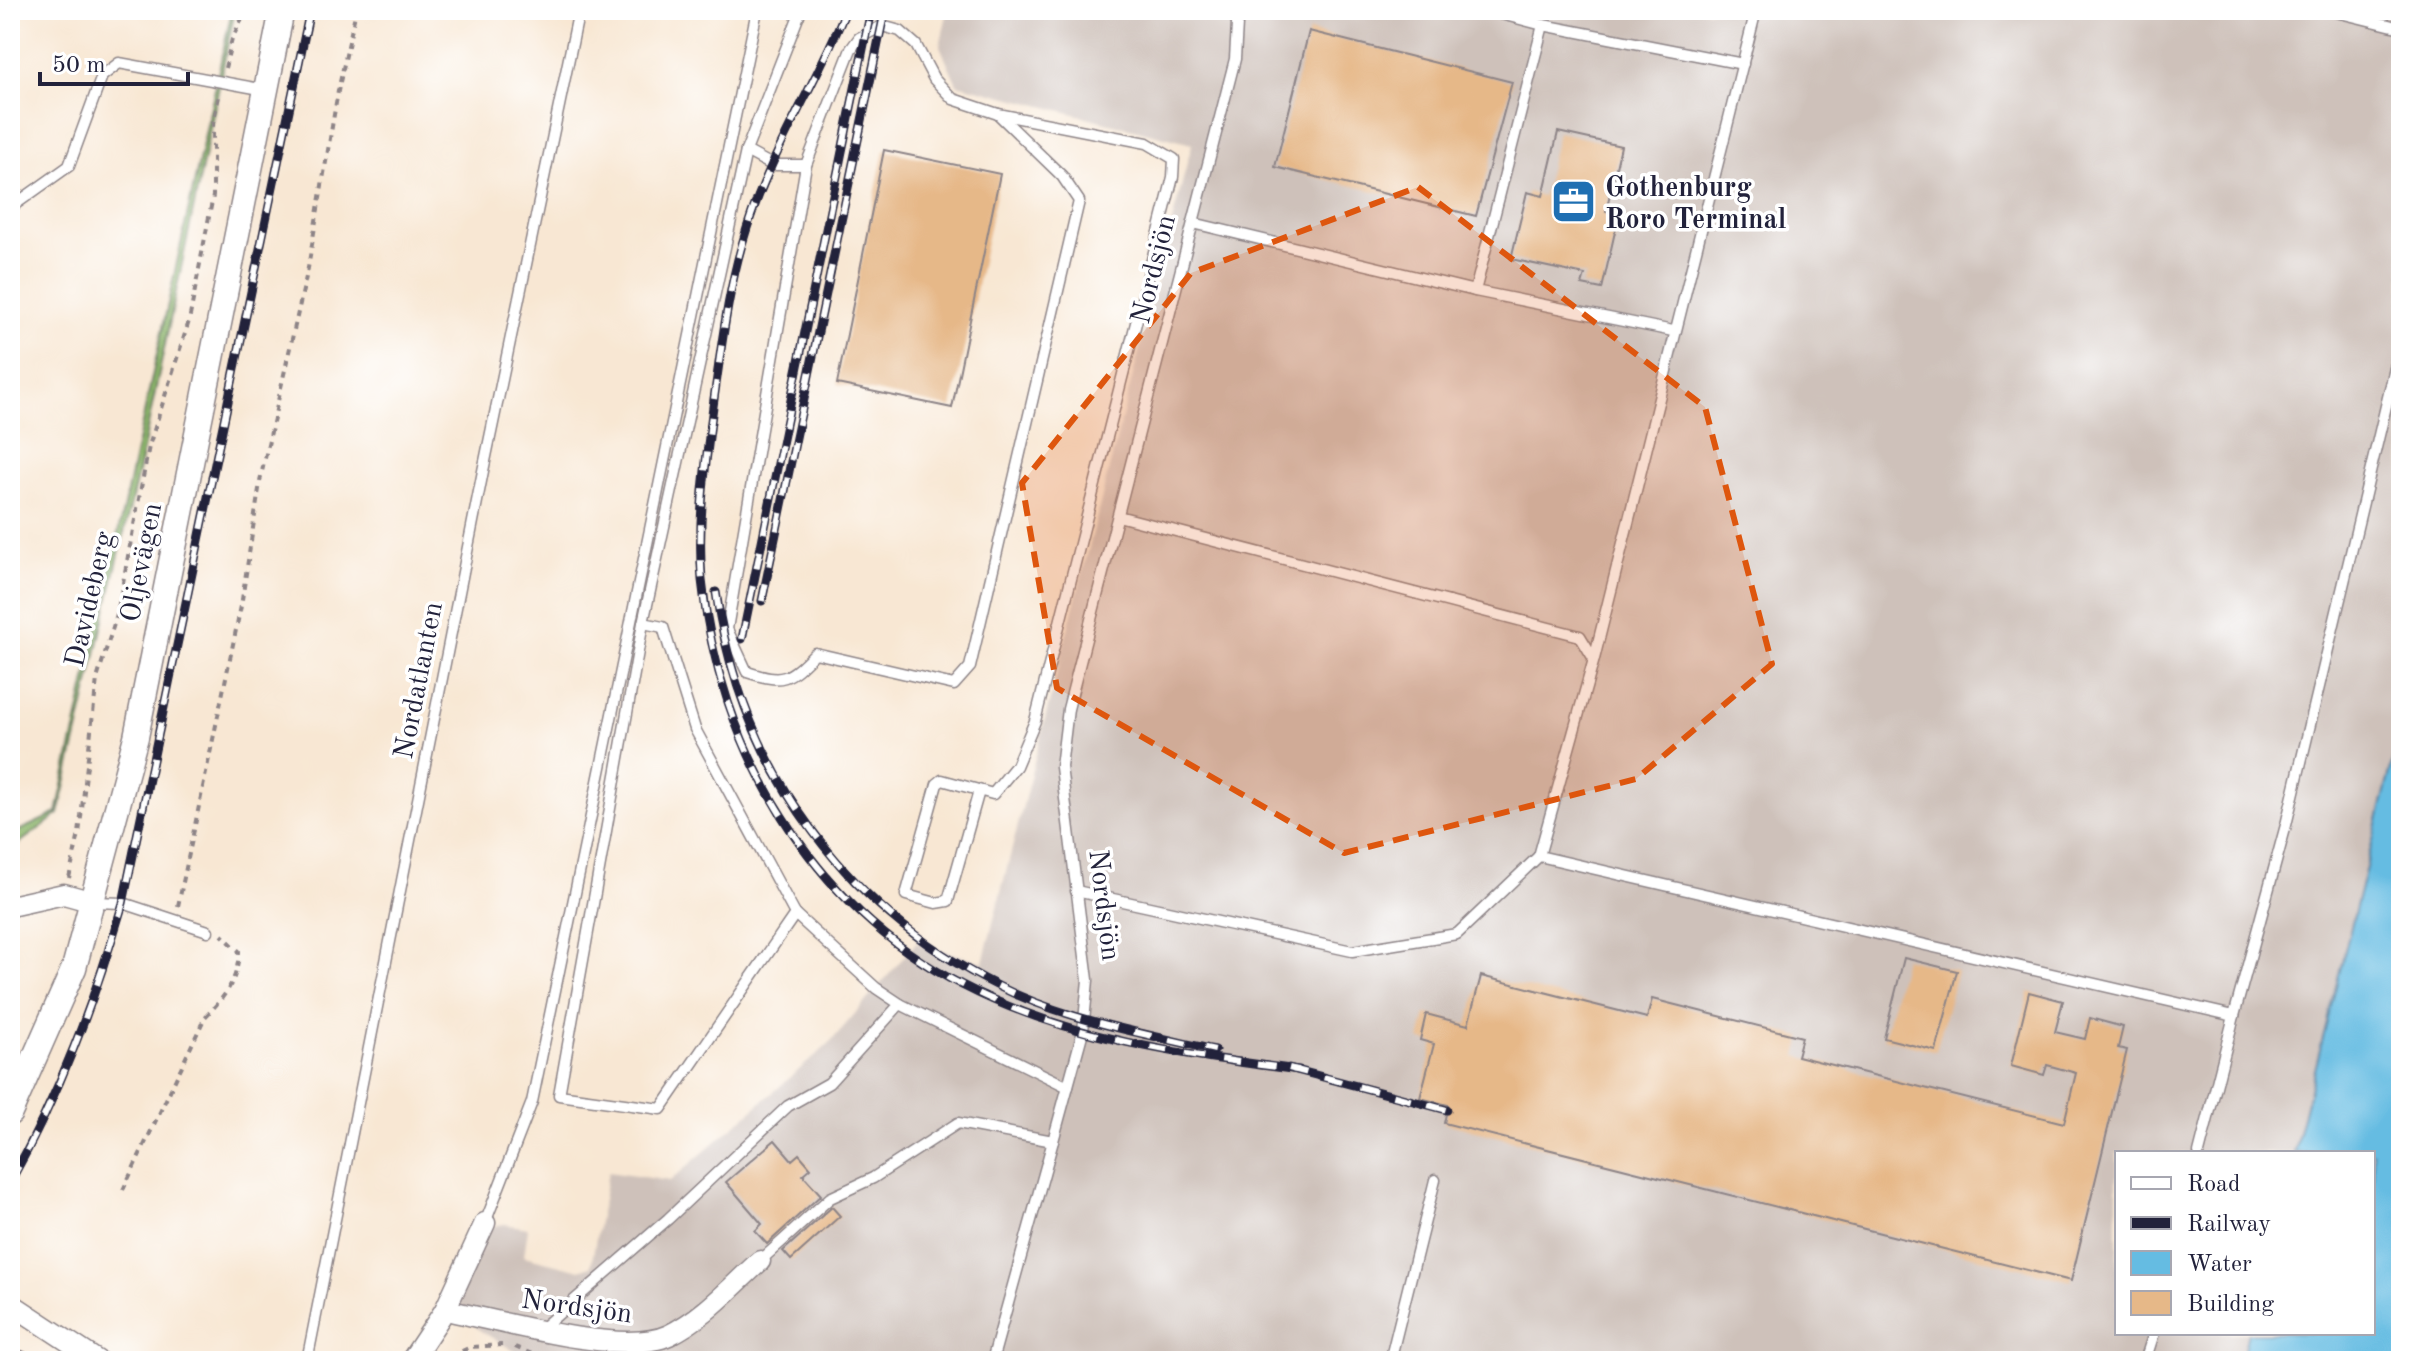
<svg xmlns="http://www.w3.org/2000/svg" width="2411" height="1371" font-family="'Old Standard TT',serif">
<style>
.industrial{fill:#cec1ba}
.forest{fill:#8db66c;stroke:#586c54;stroke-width:2}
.water{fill:#65bce2;stroke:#446f8e;stroke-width:2}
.building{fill:#e6b888}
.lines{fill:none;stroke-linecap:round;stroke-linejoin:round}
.service-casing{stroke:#8d8487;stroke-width:13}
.minor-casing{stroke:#8d8487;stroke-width:23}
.tertiary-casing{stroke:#8d8487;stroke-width:27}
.path{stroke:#8d8487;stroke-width:4;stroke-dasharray:6 6;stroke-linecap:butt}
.service{stroke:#fff;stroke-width:10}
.minor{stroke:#fff;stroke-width:20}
.tertiary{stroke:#fff;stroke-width:24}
.rail-casing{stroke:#22223b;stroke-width:9}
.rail{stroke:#fff;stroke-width:6;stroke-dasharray:18;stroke-linecap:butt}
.marked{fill:#de560e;fill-opacity:0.2;stroke:#de560e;stroke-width:6;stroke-dasharray:16 10;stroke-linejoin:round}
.labels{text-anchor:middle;stroke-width:7;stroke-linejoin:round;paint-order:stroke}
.poi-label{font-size:28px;font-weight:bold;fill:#22223b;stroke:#fff;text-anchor:start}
.street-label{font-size:28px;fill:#22223b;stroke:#fff}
</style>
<rect width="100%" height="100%" fill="#fff"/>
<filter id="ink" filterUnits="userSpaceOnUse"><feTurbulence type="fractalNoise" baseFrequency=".0125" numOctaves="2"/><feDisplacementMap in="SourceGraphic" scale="16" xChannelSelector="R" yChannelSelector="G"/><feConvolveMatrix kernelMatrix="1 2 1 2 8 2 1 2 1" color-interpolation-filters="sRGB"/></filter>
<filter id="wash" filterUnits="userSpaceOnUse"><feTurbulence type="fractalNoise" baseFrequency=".006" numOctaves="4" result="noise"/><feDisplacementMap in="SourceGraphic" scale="32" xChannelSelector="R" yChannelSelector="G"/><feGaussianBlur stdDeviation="1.8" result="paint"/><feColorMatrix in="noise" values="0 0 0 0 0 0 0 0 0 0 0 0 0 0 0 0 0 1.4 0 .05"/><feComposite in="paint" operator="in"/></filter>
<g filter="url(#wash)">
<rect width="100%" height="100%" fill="#f8e7d3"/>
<polygon class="industrial" points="948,10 2401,10 2401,728 2294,1153 2117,1153 2117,1333 2248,1333 2241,1361 531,1361 481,1331 458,1313 470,1231 504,1224 528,1228 524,1256 580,1270 591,1266 608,1172 670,1181 828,1045 916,943 983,962 1192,144 957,84 940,46"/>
<polygon class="forest" points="232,10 235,10 141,459 59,814 10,850 10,835 57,813"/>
<polygon class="water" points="2401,728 2401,1361 2241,1361 2248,1333 2373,1333 2373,1153 2294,1153"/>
<g id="blocks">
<g class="building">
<polygon points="1309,31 1512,82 1476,216 1275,167"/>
<polygon points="1558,132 1621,146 1606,211 1619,214 1602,289 1582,285 1585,275 1511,259 1527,192 1543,196"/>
<polygon points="884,150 1000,174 952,408 837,384"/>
<polygon points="1904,958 1957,971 1936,1051 1884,1038"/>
<polygon points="1481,976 1647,1018 1652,999 1802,1037 1797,1056 2064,1123 2076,1073 2047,1065 2044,1075 2011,1066 2029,992 2063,1001 2055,1032 2085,1039 2090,1018 2123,1027 2118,1048 2127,1050 2071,1281 1444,1123 1448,1105 1420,1098 1434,1044 1420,1040 1426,1014 1468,1025"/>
<polygon points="775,1140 792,1160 799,1154 811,1168 803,1175 821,1195 767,1244 755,1231 762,1224 726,1182"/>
<polygon points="832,1207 840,1216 791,1260 783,1251"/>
</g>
</g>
</g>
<g filter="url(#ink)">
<use href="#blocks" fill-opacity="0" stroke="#8d8487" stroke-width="2"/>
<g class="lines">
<defs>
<g id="service">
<polyline points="801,10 746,151 772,165 806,165"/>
<polyline points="1486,10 1543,25 1743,64"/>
<polyline points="2328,10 2401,28"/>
<polyline points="1543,25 1475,291 1673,331"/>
<path d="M882,26L900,31L916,45L934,79L953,99L998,114L1062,176L1079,201L970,667L954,685L815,653C788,680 784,684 747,672L727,629L806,165L851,49L859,38Z"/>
<polyline points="10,208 69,166 102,76 119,63 266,90"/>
<polyline points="1193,223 1475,291"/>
<polyline points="1118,516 1580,636 1594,659 1539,856 2234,1016 2286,825 2401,343"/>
<polyline points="643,623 663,627 695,729 795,914"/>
<polyline points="1594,659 1756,10"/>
<polyline points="979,791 948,901 936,903 906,895 937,784 942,780 993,794 1016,766 1035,721 1173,177 1174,159 1147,143 998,114"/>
<polyline points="1076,891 1352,951 1457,934 1539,856"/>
<polyline points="93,902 123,903 208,931"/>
<polyline points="900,1004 1068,1087"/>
<polyline points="2199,1153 2234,1016"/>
<polyline points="485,1223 532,1102 757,10"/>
<polyline points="760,1261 830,1198 873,1178 958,1123 1053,1141 1083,1031 1088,980 1061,767 1068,709 1235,59 1237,24 1233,10"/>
<polyline points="540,1330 668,1219 788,1106 829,1083 900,1004 876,988 795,914 661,1109 559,1095 643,623 746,151"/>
<polyline points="307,1361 483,471 579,10"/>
<polyline points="992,1361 1053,1141"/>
<polyline points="1390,1361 1435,1180"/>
<polyline points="2145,1361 2154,1333"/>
</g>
<g id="minor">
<polyline points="10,906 64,894 93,902"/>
<polyline points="10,1303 98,1361"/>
<path d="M445,1310C498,1320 622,1357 669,1335C704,1318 732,1286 760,1261"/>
<polyline points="411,1361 445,1310 485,1223"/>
</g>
<polyline id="tertiary" points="10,1113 74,968 136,737 282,10"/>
</defs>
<use href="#service" class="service-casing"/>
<use href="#minor" class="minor-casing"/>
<use href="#tertiary" class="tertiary-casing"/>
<g class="path">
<polyline points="225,68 232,39 246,10"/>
<polyline points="69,878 79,834 97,679 117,614 149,446 189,321 213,196 213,123 219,96"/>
<polyline points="178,906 241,606 261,476 308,268 338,91 356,10"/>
<path d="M123,1190L205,1017C225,996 238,981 239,951L222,935"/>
<polyline points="10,1346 41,1361"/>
<polyline points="515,1347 549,1361"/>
<polyline points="440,1361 471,1347 502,1345"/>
</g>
<use href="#service" class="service"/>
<use href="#minor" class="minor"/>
<use href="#tertiary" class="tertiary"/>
<defs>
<g id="rail">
<path d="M846,10C816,84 771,152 747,228C729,283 722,342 714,399C706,459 697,520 702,580C718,746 811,907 962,985C1066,1039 1184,1055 1299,1070"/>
<path d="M716,592C741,770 850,919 1015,994C1078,1022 1149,1035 1215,1050"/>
<polyline points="762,601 885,10"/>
<polyline points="742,639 871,10"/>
<polyline points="1289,1068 1447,1110"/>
<path d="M10,1182C60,1094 94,1001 123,903L310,10"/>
</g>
</defs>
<use href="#rail" class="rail-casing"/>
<use href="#rail" class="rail"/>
</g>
</g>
<path class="marked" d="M1418,187L1705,407L1772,664L1636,779L1344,853L1057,688L1022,483L1191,273Z"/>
<defs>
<symbol id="office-square" viewBox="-11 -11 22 22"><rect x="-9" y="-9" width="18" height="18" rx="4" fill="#1f6fb2" stroke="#fff"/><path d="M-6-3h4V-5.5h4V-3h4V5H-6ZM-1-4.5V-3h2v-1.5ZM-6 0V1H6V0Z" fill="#fff"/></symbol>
</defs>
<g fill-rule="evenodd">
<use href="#office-square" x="1548" y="176" width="51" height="51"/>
</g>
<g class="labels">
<g class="poi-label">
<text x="1605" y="196">Gothenburg<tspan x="1605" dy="32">Roro Terminal</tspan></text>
</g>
<g class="street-label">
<text transform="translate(1152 269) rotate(-76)" y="10">Nordsjön</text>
<text transform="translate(140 562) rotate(-79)" y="10">Oljevägen</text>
<text transform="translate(88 599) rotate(-77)" y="10">Davideberg</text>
<text transform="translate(417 680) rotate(-79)" y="10">Nordatlanten</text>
<text transform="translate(1106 905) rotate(83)" y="10">Nordsjön</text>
<text transform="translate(577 1305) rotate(8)" y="10">Nordsjön</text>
</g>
</g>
<rect width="2411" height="1371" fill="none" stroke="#fff" stroke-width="40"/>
<rect x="2115" y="1151" width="260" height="184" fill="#ffffff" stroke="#a7a7b1" stroke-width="2"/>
<rect x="2131" y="1177" width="40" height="12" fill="#ffffff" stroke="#a7a7b1" stroke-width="2"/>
<text x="2187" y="1191" font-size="24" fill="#22223b">Road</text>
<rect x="2131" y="1217" width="40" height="12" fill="#22223b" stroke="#a7a7b1" stroke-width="2"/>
<text x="2187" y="1231" font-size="24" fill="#22223b">Railway</text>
<rect x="2131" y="1251" width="40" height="24" fill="#65bce2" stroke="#a7a7b1" stroke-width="2"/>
<text x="2187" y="1271" font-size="24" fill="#22223b">Water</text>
<rect x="2131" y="1291" width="40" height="24" fill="#e6b888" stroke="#a7a7b1" stroke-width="2"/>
<text x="2187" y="1311" font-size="24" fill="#22223b">Building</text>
<path d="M40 72v12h148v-12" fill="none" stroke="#22223b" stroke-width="4"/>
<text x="52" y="72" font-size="24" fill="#22223b" stroke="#ffffff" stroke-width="6" paint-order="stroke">50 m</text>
</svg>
